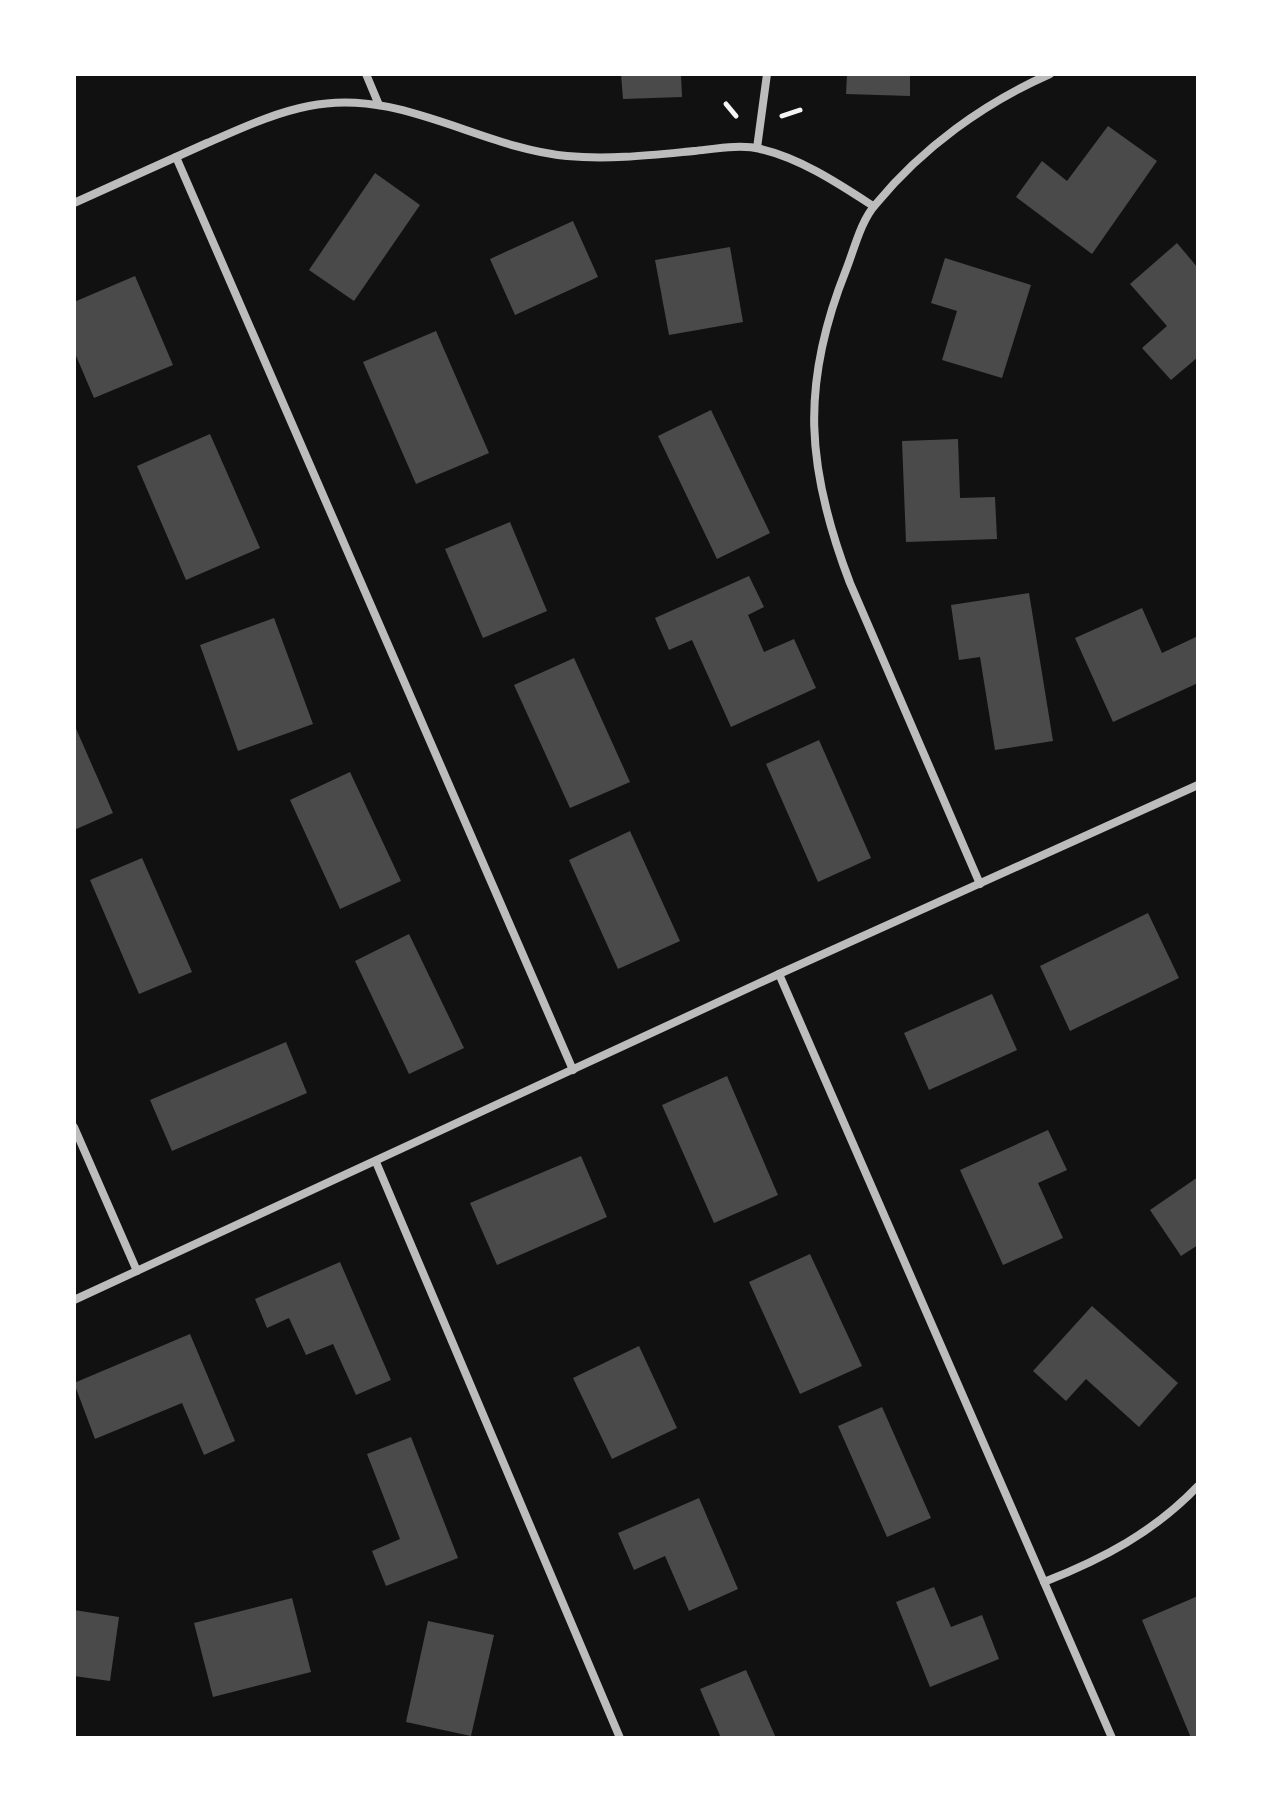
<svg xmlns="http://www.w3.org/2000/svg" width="1272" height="1812" font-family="Helvetica,sans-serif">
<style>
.building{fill:#4a4a4a}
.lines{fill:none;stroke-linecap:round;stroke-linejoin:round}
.path{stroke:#f5f5f5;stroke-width:5}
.minor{stroke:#bcbcbc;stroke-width:8}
</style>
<rect width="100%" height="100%" fill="#111"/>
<g class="building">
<polygon points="621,74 681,74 682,97 623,99"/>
<polygon points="847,74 910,74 910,96 846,94"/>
<polygon points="1108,126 1157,161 1092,254 1016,197 1042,161 1067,181"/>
<polygon points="375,173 420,205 354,301 309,270"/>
<polygon points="573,221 598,277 515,315 490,259"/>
<polygon points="1177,243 1198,268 1198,357 1171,380 1142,348 1167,326 1130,284"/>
<polygon points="730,247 743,322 669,335 655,260"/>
<polygon points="945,258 1031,285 1002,378 942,360 957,311 931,303"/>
<polygon points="135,276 173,365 94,398 74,351 74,302"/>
<polygon points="436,331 489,453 416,484 363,362"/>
<polygon points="711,410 770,533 717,559 658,436"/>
<polygon points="210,434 260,548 186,580 137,466"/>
<polygon points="958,439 960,498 995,497 997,539 906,542 902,441"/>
<polygon points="510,522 547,611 483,638 445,549"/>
<polygon points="749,576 764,607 748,615 764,652 794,639 816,688 731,727 692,640 669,650 655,618"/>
<polygon points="1029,593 1053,741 995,750 980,657 959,660 951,605"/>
<polygon points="1142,608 1162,653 1198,636 1198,683 1113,722 1075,638"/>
<polygon points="274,618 313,724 238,751 200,645"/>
<polygon points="574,658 630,782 570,808 514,685"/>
<polygon points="74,724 113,813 74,830"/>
<polygon points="819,740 871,858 818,882 766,764"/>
<polygon points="350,772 401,881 340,909 290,800"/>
<polygon points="630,831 680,941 618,969 569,860"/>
<polygon points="142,858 192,972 139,994 90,880"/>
<polygon points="1148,913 1179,978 1070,1031 1040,966"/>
<polygon points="409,934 464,1048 409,1074 355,961"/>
<polygon points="992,994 1017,1050 929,1090 904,1033"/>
<polygon points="286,1042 307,1093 172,1151 150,1100"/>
<polygon points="727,1076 778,1195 714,1223 662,1105"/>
<polygon points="1048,1130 1067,1170 1038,1183 1063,1238 1003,1265 960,1170"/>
<polygon points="581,1156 607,1217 497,1265 470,1203"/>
<polygon points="1198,1177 1198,1245 1181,1256 1150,1210"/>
<polygon points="810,1254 862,1366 800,1394 749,1282"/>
<polygon points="340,1262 391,1380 356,1395 333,1344 306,1355 289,1318 267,1328 255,1299"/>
<polygon points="1092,1306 1178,1383 1139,1427 1086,1379 1066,1401 1033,1371"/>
<polygon points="190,1334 235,1441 204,1455 182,1403 95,1439 74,1383"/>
<polygon points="639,1346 677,1428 612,1459 573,1378"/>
<polygon points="882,1407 931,1518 887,1537 838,1426"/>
<polygon points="411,1437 458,1558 386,1586 372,1551 400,1539 367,1454"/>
<polygon points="699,1498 738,1589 689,1611 665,1556 634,1570 618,1533"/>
<polygon points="934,1587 951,1627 982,1615 999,1659 930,1687 896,1602"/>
<polygon points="1198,1596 1198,1736 1191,1738 1142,1620"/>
<polygon points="292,1598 311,1672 213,1697 194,1623"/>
<polygon points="74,1610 119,1617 110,1681 74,1676"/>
<polygon points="428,1621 494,1635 471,1736 406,1722"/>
<polygon points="746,1670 776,1738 721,1738 700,1689"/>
</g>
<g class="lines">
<g class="path">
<polyline points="726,104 736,116"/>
<polyline points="782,116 800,110"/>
</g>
<g class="minor">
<polyline points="366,74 379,105"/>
<polyline points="757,148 767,74"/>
<polyline points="176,157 573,1070"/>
<path d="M74,203C118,183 162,163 207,143C240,129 273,113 309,106C400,87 479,148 567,156C609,160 652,155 694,151C714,149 741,144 760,149C800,158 839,184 873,206"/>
<path d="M980,884L850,583C806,468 800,385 846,270C854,250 861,220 876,204C922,148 984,103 1050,74"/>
<polyline points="779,974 1112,1738"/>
<polyline points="74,1127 137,1271"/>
<polyline points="376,1162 620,1738"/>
<polyline points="74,1300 779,974 1198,785"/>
<path d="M1044,1582C1103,1559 1154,1532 1198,1486"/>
</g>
</g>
<rect width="1272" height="1812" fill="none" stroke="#ffffff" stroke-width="152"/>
</svg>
